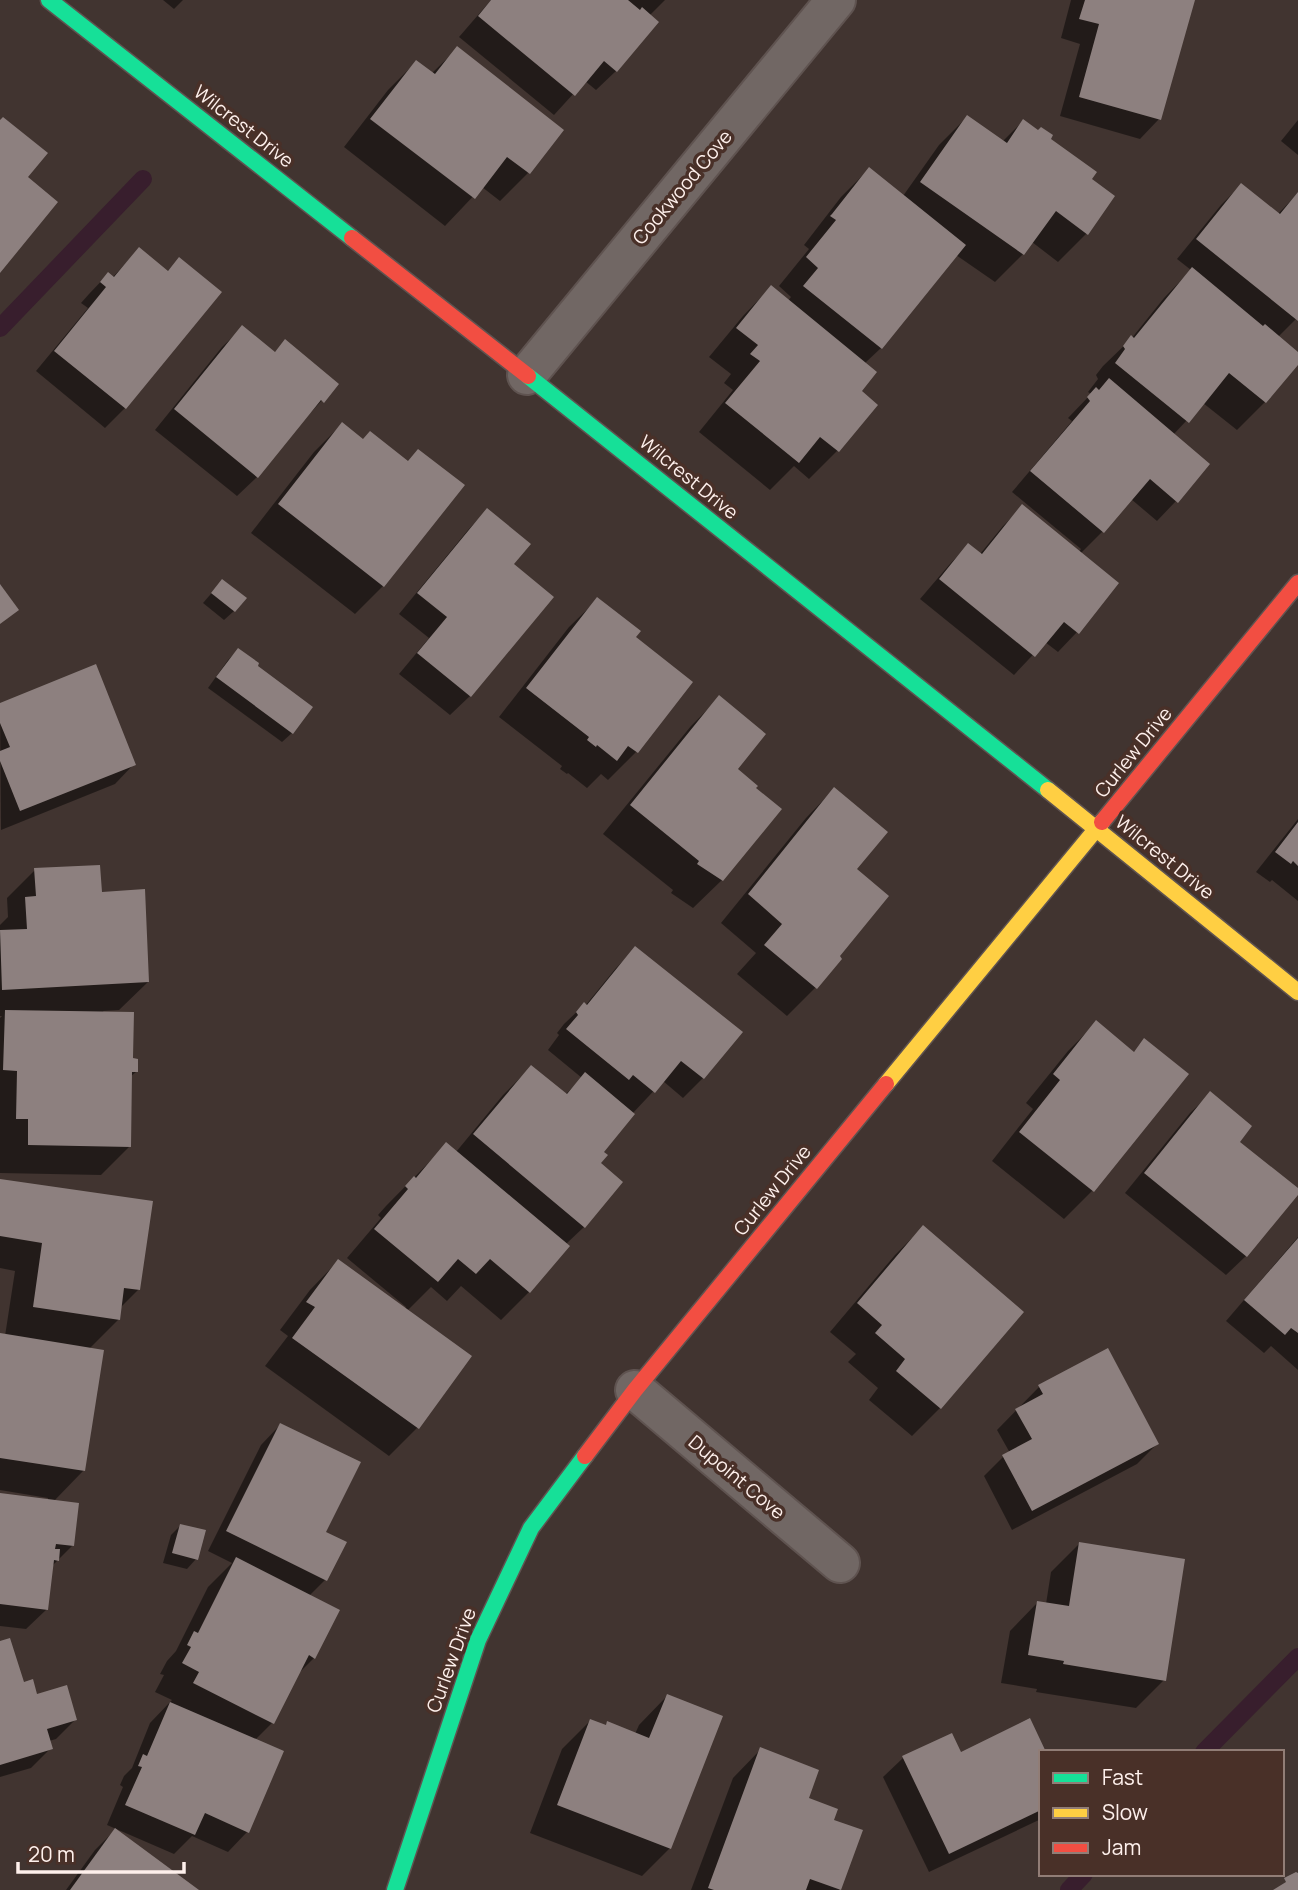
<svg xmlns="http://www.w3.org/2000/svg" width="1298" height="1890" font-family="Manrope,sans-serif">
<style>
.shadow{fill:#0007}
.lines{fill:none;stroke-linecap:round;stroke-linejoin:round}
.stream{stroke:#381e2d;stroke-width:18}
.building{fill:#8d807f}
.street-casing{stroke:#5f5350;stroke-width:42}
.fast-casing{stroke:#5f5350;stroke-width:19}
.slow-casing{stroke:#5f5350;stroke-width:19}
.jam-casing{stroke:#5f5350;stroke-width:19}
.street{stroke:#716764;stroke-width:38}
.fast{stroke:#16e098;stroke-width:16}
.slow{stroke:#ffcf43;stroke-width:16}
.jam{stroke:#f24e42;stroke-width:16}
.labels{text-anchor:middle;stroke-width:7;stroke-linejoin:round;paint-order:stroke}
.street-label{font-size:19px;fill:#fef0ec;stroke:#493028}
</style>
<rect width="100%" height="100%" fill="#413430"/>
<g class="shadow">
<polygon points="163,0 183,0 174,9"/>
<polygon points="491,0 665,0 649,16 616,71 596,90 585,81 554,115 459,37"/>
<polygon points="1071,0 1193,0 1159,119 1140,139 1060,116 1080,44 1061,38"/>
<polygon points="457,49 528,173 500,201 482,187 445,226 344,147 388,90 416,62 431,74"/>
<polygon points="967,117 1002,142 1023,121 1048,139 1089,179 1086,234 1058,262 1032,242 1023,254 995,282 956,255 881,348 864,364 859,392 875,405 837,451 809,479 794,466 770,490 699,432 733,390 724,383 731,374 709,357 743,316 771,287 788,301 791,297 779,286 809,249 804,245 841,197 869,169 903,196 939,145"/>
<polygon points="1298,120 1298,155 1281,141"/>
<polygon points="1241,185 1278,214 1298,193 1298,317 1278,337 1298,354 1298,363 1265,402 1237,430 1203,403 1173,435 1176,501 1157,521 1131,499 1102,532 1081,553 1077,632 1058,652 1045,642 1014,675 920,599 949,565 968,545 980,554 1003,526 1022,507 1079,552 1081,549 1012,492 1072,421 1068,418 1091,394 1088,392 1098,379 1096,375 1103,366 1131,339 1164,298 1191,270 1177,259 1221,205"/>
<polygon points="139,249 167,272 179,259 125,408 105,428 36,371 88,308 81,303 89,294 108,274 112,278"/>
<polygon points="242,328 274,353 285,342 337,384 303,421 257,477 237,496 155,430 222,347"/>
<polygon points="342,424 363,441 407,462 463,485 383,586 355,614 251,533 314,452"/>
<polygon points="487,510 470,696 450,715 399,674 429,638 399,614 468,530"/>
<polygon points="222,581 234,611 224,620 203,603"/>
<polygon points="598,599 633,638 691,683 636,752 608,780 601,774 587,788 568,773 567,774 560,769 562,766 499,717 569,627"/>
<polygon points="238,650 292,733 282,742 208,688 228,660"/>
<polygon points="719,698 735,769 754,789 780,809 722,880 693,908 671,893 673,890 603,834 691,726"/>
<polygon points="0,705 134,764 115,784 1,830"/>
<polygon points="834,789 854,869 837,957 840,959 815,988 787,1016 737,974 756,953 721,923 806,818"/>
<polygon points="1298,819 1298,901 1272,880 1270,882 1256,872"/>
<polygon points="35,870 100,894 148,982 119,1010 103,1011 136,1072 130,1077 129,1147 101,1175 0,1173 0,1018 2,1016 0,1016 0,925 8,917 7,898"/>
<polygon points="636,948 703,1078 683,1098 663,1081 632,1114 602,1152 599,1163 621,1182 584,1227 566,1244 529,1292 501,1320 461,1286 447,1301 431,1287 407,1311 469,1356 417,1428 389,1456 265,1366 288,1336 280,1330 310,1290 338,1261 404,1310 406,1307 347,1258 381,1218 378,1215 386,1206 447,1144 456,1152 503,1095 531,1067 565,1095 582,1078 548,1050 559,1035 557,1033 564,1024 584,1005 585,1006 616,968"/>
<polygon points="1096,1023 1133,1053 1145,1041 1186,1075 1092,1191 1064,1219 992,1161 1033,1109 1026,1103 1068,1051"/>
<polygon points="1210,1094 1237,1142 1298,1191 1246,1256 1226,1275 1125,1193 1190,1113"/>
<polygon points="0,1180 139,1289 120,1308 118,1320 89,1349 84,1470 53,1502 72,1546 52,1566 46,1610 26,1629 0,1626 0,1495 48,1501 48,1498 0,1490 0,1335 5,1336 15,1271 0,1268"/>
<polygon points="923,1227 940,1408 912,1436 869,1400 878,1388 848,1362 856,1354 830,1332 895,1255"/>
<polygon points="1298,1237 1298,1370 1271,1346 1264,1353 1226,1321"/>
<polygon points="1039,1387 1157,1444 1137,1464 1012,1530 984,1476 1003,1457 1010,1453 997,1430"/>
<polygon points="280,1425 323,1532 325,1580 309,1596 314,1658 297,1675 272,1723 255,1740 247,1832 228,1852 192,1836 174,1854 107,1825 123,1787 120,1785 124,1776 132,1768 150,1723 172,1700 155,1692 164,1675 160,1674 167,1661 176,1651 208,1587 232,1563 208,1551 261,1445"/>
<polygon points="180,1526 196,1559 187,1569 163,1563 171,1535"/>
<polygon points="1079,1544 1164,1680 1136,1708 1036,1692 1037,1689 1001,1683 1010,1631 1038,1602 1046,1604 1051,1572"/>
<polygon points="0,1643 22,1685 36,1696 75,1720 56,1739 49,1741 51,1748 31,1768 0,1777"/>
<polygon points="667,1696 670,1848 642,1876 530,1833 562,1749 590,1721 635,1734 639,1725"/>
<polygon points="761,1749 806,1799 832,1821 861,1831 839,1890 691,1890 733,1778"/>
<polygon points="1041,1752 1041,1819 929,1872 883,1777 903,1758"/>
<polygon points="115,1830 195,1890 66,1890 95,1850"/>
</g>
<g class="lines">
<g class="stream">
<polyline points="0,328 143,179"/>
<polyline points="1204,1752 1298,1657"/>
<polyline points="1069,1890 1084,1874"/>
</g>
</g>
<g class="building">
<polygon points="491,0 628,0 640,10 642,7 659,22 617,72 604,61 575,96 478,16"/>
<polygon points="1085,0 1195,0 1161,120 1079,97 1099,24 1079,19"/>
<polygon points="457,46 564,130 530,174 507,157 475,199 370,119 416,60 435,74"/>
<polygon points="967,115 1007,143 1023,119 1038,130 1041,127 1053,135 1051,139 1097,172 1092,179 1115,196 1088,235 1056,211 1024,255 920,182"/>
<polygon points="3,117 48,153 28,177 58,202 0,273 0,120"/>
<polygon points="869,167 966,245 882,349 803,286 818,268 806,257 836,220 830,216 832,214"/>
<polygon points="1241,183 1280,214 1298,192 1298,321 1196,239"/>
<polygon points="139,247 168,271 179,257 222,292 126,409 54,351 106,287 100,282 108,272 114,277"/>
<polygon points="1192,267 1263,326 1265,324 1298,352 1298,365 1266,403 1229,373 1189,423 1115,363 1125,349 1123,346 1131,335 1134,338"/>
<polygon points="771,285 877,372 862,391 878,405 839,452 820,437 799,463 725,403 760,361 750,354 758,345 736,328"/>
<polygon points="242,325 275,352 285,339 339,384 324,403 321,400 258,478 174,409"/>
<polygon points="1109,378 1210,464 1178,503 1150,479 1104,533 1030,471 1090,401 1087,397 1096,387 1099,390"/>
<polygon points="342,422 363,439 370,431 408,461 418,449 465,485 384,587 278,504"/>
<polygon points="1022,504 1119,583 1079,634 1064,622 1035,657 939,579 968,543 982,554"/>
<polygon points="487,508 531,544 514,564 554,597 471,697 417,653 447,617 417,593"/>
<polygon points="222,579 247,598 235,612 211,593"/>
<polygon points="0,584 19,610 0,624"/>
<polygon points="597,597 641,631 636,637 693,682 638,753 628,746 617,761 597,745 596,747 587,740 589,737 526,688"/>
<polygon points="238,648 259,663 258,666 313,707 293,734 216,677"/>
<polygon points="96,664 136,765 20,811 0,761 0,751 10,747 0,723 0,703"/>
<polygon points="719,695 766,734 738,769 758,786 756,788 782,809 723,881 697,864 699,861 630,805"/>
<polygon points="834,787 888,832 857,869 889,896 840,956 842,959 817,989 764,945 782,924 748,894"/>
<polygon points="1298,822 1298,866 1293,861 1291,864 1275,852"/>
<polygon points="100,865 102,892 145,889 149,982 2,990 0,930 27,929 25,897 36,896 34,868"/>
<polygon points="635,946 743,1032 704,1079 681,1061 655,1093 633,1075 629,1080 566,1029 578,1015 576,1012 584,1002 587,1005"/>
<polygon points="5,1010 134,1012 133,1058 138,1059 138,1072 132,1072 131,1147 28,1145 28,1119 16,1119 17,1071 3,1070"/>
<polygon points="1096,1020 1134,1052 1144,1038 1189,1074 1094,1192 1019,1132 1060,1080 1053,1074"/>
<polygon points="531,1065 567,1094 585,1072 635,1114 604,1152 608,1155 601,1163 623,1182 585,1228 473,1134"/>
<polygon points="1210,1091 1252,1126 1240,1142 1298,1188 1298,1195 1247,1257 1144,1173"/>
<polygon points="446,1142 570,1246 530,1293 490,1259 476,1274 458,1259 438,1282 374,1229 408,1189 405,1186 414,1176 416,1178"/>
<polygon points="0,1179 153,1201 140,1290 124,1288 120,1320 33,1307 42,1243 0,1236"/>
<polygon points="923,1225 1024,1312 941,1409 896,1371 905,1359 875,1333 882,1325 857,1303"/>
<polygon points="1298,1238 1298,1333 1291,1328 1285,1335 1244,1300"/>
<polygon points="338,1259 472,1356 419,1429 292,1338 315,1307 306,1302"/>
<polygon points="0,1333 104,1350 85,1471 0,1458"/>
<polygon points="1108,1348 1159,1444 1032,1511 1002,1455 1032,1439 1015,1409 1043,1394 1038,1385"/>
<polygon points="280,1423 361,1462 326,1532 347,1542 327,1581 226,1531"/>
<polygon points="0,1493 79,1503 74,1546 56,1544 55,1549 60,1549 59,1561 54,1560 48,1610 0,1604"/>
<polygon points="180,1524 206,1530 198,1560 172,1553"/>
<polygon points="1079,1542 1185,1559 1166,1681 1063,1664 1064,1661 1028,1655 1037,1601 1069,1606"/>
<polygon points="236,1557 340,1610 315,1659 309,1655 274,1724 193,1683 199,1672 182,1663 191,1647 187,1645 194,1631 198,1633"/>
<polygon points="10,1638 24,1682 33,1679 37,1694 67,1685 77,1720 47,1729 53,1749 0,1765 0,1641"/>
<polygon points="667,1694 723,1716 671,1849 557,1805 590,1719 606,1725 607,1721 649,1738"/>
<polygon points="170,1702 284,1751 249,1833 205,1813 195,1835 125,1805 142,1767 138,1766 143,1754 147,1756"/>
<polygon points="1030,1718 1046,1752 1041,1752 1041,1810 949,1854 902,1756 952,1733 961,1752"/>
<polygon points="760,1747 819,1770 809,1798 838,1809 834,1820 863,1830 841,1890 810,1879 806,1890 714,1890 708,1888"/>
<polygon points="115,1828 199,1890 70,1890"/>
<polygon points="1296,1872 1298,1873 1298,1890 1273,1890 1286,1882 1284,1878"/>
</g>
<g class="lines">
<defs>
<g id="street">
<polyline points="527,375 836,0"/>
<polyline points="635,1390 840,1563"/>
</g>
<g id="fast">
<polyline points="49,0 352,238"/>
<polyline points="528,376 1048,790"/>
<polyline points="395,1890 478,1640 531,1528 585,1456"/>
</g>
<g id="slow">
<polyline points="1048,790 1298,992"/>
<polyline points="886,1084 1102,822"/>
</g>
<g id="jam">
<polyline points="352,238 528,376"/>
<polyline points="1102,822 1298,583"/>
<polyline points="585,1456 635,1390 886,1084"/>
</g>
</defs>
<use href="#street" class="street-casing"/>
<use href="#fast" class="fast-casing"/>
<use href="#slow" class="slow-casing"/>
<use href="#jam" class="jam-casing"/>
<use href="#street" class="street"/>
<use href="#fast" class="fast"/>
<use href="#slow" class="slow"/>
<use href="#jam" class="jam"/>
</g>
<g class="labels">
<g class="street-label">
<text transform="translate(244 126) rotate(38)" y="7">Wilcrest Drive</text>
<text transform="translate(682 187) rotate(-50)" y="7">Cookwood Cove</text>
<text transform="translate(689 477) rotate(39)" y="7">Wilcrest Drive</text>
<text transform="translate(1133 752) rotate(-51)" y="7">Curlew Drive</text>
<text transform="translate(1165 857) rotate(39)" y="7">Wilcrest Drive</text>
<text transform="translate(772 1190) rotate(-51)" y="7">Curlew Drive</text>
<text transform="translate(737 1477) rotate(40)" y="7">Dupoint Cove</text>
<text transform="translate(451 1660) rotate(-70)" y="7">Curlew Drive</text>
</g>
</g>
<rect x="1039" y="1750" width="245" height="126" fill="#493028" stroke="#917d76" stroke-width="2"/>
<rect x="1053" y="1773" width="35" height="10" fill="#16e098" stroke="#917d76" stroke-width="2"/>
<text x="1102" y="1785" font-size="21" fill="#fef0ec">Fast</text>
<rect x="1053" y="1808" width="35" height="10" fill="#ffcf43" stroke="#917d76" stroke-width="2"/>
<text x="1102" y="1820" font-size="21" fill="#fef0ec">Slow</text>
<rect x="1053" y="1843" width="35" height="10" fill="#f24e42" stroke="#917d76" stroke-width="2"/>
<text x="1102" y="1855" font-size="21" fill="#fef0ec">Jam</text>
<path d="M18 1862v10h166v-10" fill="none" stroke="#fef0ec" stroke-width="3.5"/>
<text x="28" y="1862" font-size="21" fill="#fef0ec" stroke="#493028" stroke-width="5" paint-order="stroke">20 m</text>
</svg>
